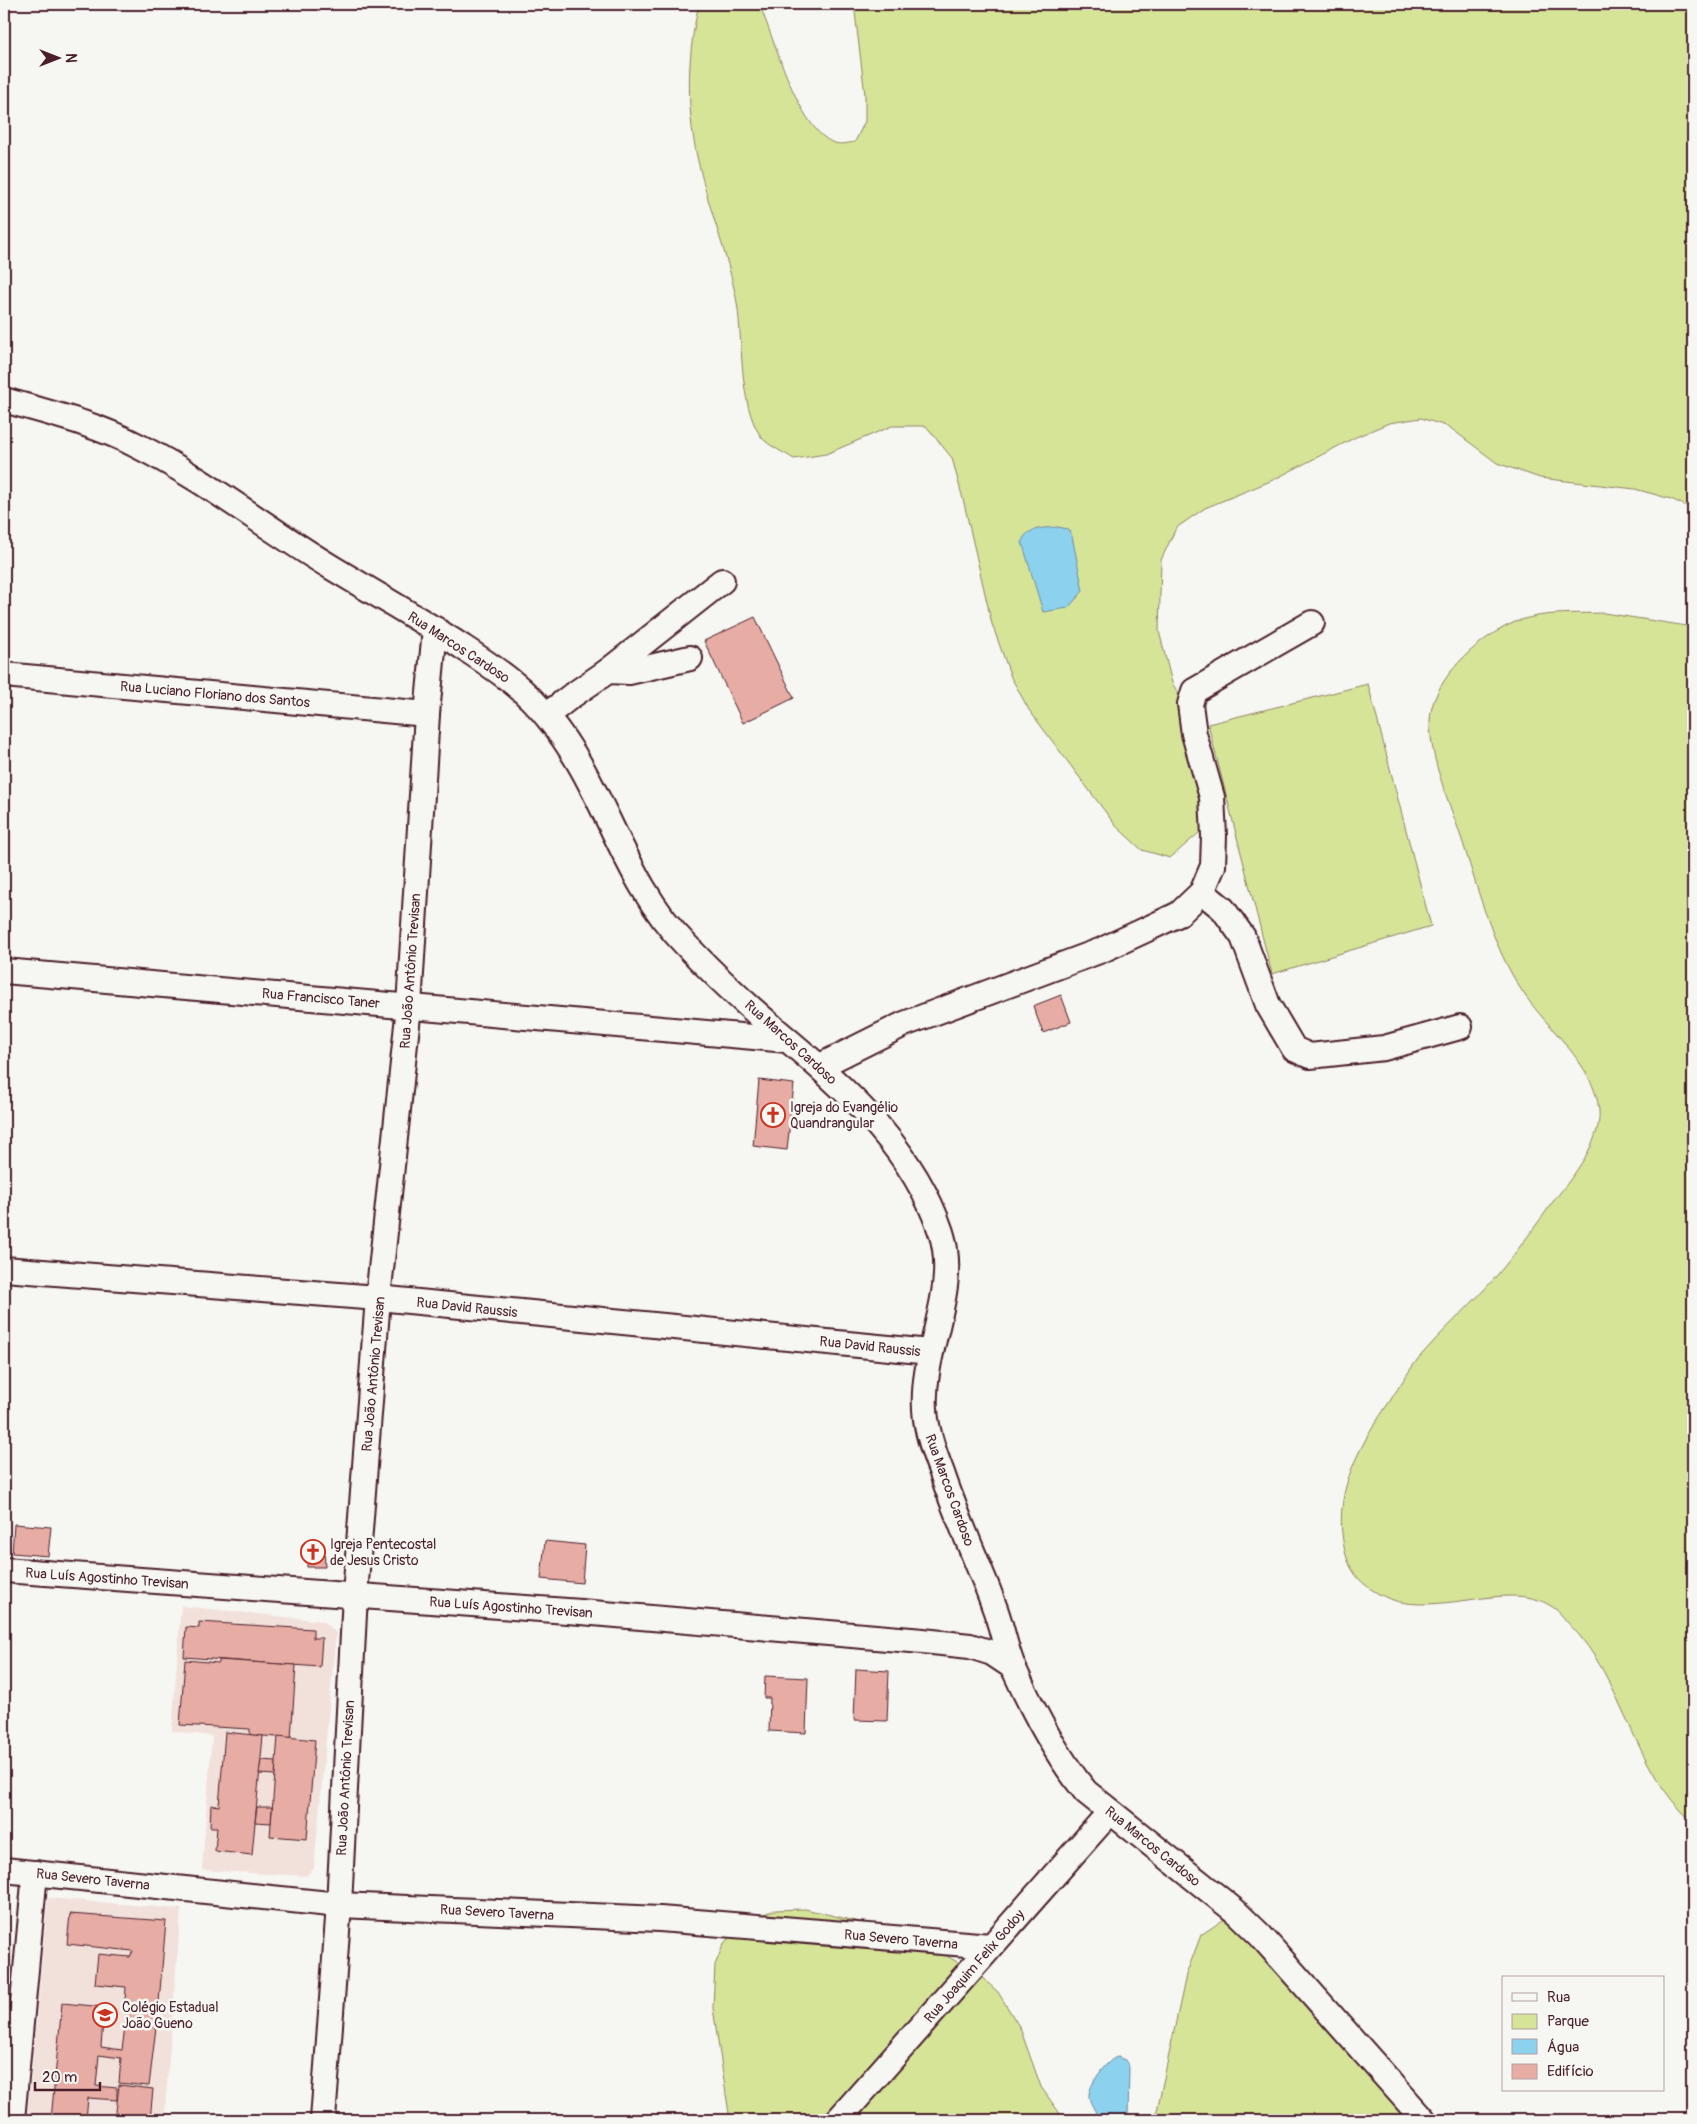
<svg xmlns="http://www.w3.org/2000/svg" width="1697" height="2124" font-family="Pangolin,sans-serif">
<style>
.built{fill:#f2e0db}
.green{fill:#d6e498;stroke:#908262}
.water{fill:#8cd1ee;stroke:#728aa0}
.building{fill:#e7ada4;stroke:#4a1f2b}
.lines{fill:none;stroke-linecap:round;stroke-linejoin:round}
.minor-casing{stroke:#4a1f2b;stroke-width:28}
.minor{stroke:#f6f6f2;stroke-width:24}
.labels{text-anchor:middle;stroke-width:5;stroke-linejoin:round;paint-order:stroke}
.street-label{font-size:14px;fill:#4a1f2b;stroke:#f6f6f2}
.poi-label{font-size:14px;fill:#4a1f2b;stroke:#f6f6f2;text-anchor:start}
</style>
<rect width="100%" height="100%" fill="#f6f6f2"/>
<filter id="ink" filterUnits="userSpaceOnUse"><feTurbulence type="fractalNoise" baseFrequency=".02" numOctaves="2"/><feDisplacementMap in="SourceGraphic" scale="10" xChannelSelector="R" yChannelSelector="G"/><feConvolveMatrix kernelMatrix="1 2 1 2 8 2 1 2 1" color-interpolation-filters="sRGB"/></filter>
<g filter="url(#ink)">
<g class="built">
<polygon points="181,1606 323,1621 336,1633 314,1868 306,1876 202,1870 212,1736 172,1731"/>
<polygon points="48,1898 181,1909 164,2120 27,2120"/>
</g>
<g class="green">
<path d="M699,4H759C774,37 799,133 835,143C840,145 849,143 855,142L865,121V95L854,4H1693V509L1671,499L1635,489L1540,478L1497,463L1449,427L1421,418L1389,423L1356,437L1273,480L1205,508L1176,528L1161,560L1159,631L1172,683L1208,740L1212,807L1200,832L1170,858L1142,850L1116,826L1029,710L1011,677L992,624L964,503L952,458L926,426H892L826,454L794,459C785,453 769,446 762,438C737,404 744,337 736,297C727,253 710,212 700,169C686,115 686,58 699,4Z"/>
<path d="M1604,613L1693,627V1822C1632,1770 1625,1680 1569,1624C1564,1618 1558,1610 1551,1606C1509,1577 1428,1623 1379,1594C1356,1581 1347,1567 1343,1541C1334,1488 1362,1442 1390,1401C1399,1387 1408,1372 1418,1359C1443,1329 1474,1303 1499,1273C1519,1249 1537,1224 1555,1199C1573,1177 1602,1140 1599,1110C1594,1063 1547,1029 1522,991C1493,947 1479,893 1463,843C1451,806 1430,761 1430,722C1430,681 1478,638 1513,623C1541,611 1574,614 1604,613Z"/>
<polygon points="1368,684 1431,926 1272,974 1208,724"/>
<polygon points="805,1909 860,1922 942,1953 979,1975 998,1992 1020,2028 1041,2087 1063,2118 1069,2120 730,2120 713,2008 715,1965 724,1943 746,1921 774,1910"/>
<polygon points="1240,1919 1428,2120 1155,2120 1186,1975 1201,1935 1223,1920"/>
</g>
<g class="water">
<path d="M1058,527L1068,529L1072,536L1083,591L1068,608L1043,612L1022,542C1026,527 1046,528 1058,527Z"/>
<path d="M1118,2057L1125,2060L1129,2067L1128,2120H1099C1097,2112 1088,2102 1089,2094C1090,2084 1108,2058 1118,2057Z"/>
</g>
<g class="building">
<polygon points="755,617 794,698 743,723 704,641"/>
<polygon points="1061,995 1071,1022 1043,1033 1033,1006"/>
<polygon points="759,1080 794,1084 787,1150 753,1146"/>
<polygon points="14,1524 51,1527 48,1556 12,1553"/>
<polygon points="545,1541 585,1545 582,1583 541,1579"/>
<polygon points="302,1545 324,1545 325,1567 307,1567 307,1558 302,1558"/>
<polygon points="199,1622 313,1629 313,1638 322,1638 320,1667 184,1657 186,1627 199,1628"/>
<polygon points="185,1660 219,1663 219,1660 296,1665 291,1738 250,1735 250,1729 180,1725"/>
<polygon points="856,1669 889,1671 887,1721 854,1720"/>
<polygon points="765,1676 808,1678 806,1733 769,1731 770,1698 764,1698"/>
<polygon points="225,1732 263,1736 252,1855 215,1851 217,1827 210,1827 211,1805 219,1806"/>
<polygon points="278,1736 315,1740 307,1839 270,1836"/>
<polygon points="261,1760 276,1761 275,1775 259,1774"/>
<polygon points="257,1807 272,1807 271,1823 255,1822"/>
<polygon points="70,1914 166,1921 159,2002 149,2086 119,2083 121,2058 99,2055 96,2086 117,2088 117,2100 88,2098 86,2120 51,2120 62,2003 104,2007 101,2047 122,2050 128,2003 125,2000 126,1987 95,1984 98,1954 130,1957 133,1951 67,1944"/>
<polygon points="119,2085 153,2089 150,2120 115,2120"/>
</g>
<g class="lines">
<defs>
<g id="minor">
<path d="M4,400C49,413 96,424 138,446C206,480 266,528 331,567C374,593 418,618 461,646C493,667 524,687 548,718C605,786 622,880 685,944C717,978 753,1011 789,1041C852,1094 914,1152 941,1232C960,1290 921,1350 925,1409C926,1431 934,1453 942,1473C953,1506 967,1538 980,1570C985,1582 990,1594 994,1606C1002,1626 1005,1649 1014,1669C1032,1709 1058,1758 1086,1792L1235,1911L1260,1935L1424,2120"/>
<polyline points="608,671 629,672 690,658"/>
<polyline points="4,675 427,714"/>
<polyline points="547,715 570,697 608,671 722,581"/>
<polyline points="1202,892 1223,909 1243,937 1268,1005 1294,1049 1310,1056 1384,1048 1460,1027"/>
<polyline points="4,971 787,1040"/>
<polyline points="820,1066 904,1024 1102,950 1143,931 1179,914 1202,892 1213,866 1214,836 1212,797 1194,734 1190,704 1194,691 1312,623"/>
<polyline points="4,1269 378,1298 930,1352"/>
<polyline points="4,1570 581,1612 923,1641 970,1646 992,1653 1013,1667"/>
<polyline points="4,1870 339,1905 660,1919 991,1946"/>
<polyline points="12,2120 35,1873"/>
<polyline points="323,2120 339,1905 355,1595 378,1298 409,1006 427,714 435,629"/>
<polyline points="838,2120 1110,1812"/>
</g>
</defs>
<use href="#minor" class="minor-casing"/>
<use href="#minor" class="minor"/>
</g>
</g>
<defs>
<symbol id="church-ring" viewBox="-11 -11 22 22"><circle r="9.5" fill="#f6f6f2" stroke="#c8321e" stroke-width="1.5"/><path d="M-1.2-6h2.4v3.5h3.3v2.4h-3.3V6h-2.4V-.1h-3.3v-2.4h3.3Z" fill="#c8321e"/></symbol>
<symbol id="school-ring" viewBox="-11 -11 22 22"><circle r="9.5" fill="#f6f6f2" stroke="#c8321e" stroke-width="1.5"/><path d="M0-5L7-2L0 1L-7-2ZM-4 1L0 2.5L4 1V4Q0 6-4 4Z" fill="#c8321e"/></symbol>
</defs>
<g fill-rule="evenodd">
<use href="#church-ring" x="759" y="1101" width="28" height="28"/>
<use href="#church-ring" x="299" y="1538" width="28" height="28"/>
<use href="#school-ring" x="91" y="2001" width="28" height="28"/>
</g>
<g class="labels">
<g class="street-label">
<text transform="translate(459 647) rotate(33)" y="5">Rua Marcos Cardoso</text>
<text transform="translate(215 694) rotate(5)" y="5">Rua Luciano Floriano dos Santos</text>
<text transform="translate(410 971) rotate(-86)" y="5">Rua João Antônio Trevisan</text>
<text transform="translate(321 998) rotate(5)" y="5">Rua Francisco Taner</text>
<text transform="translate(791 1042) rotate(42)" y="5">Rua Marcos Cardoso</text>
<text transform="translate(467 1307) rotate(6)" y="5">Rua David Raussis</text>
<text transform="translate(870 1346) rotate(6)" y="5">Rua David Raussis</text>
<text transform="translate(373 1374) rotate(-85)" y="5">Rua João Antônio Trevisan</text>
<text transform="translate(950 1490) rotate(70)" y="5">Rua Marcos Cardoso</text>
<text transform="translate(107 1578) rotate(4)" y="5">Rua Luís Agostinho Trevisan</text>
<text transform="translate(511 1607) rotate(4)" y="5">Rua Luís Agostinho Trevisan</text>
<text transform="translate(345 1778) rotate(-87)" y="5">Rua João Antônio Trevisan</text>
<text transform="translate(1153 1846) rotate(39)" y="5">Rua Marcos Cardoso</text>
<text transform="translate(93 1879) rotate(6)" y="5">Rua Severo Taverna</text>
<text transform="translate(497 1912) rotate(3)" y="5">Rua Severo Taverna</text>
<text transform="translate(901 1939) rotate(5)" y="5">Rua Severo Taverna</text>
<text transform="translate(974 1966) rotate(-49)" y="5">Rua Joaquim Felix Godoy</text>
</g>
<g class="poi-label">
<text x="790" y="1112">Igreja do Evangélio<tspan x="790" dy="16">Quandrangular</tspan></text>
<text x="330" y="1549">Igreja Pentecostal<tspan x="330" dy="16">de Jesus Cristo</tspan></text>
<text x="122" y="2012">Colégio Estadual<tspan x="122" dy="16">João Gueno</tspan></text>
</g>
</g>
<rect width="1697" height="2124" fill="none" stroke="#f6f6f2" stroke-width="20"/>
<rect x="10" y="10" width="1677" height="2104" fill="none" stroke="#4a1f2b" stroke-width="2" filter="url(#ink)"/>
<rect x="1502" y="1976" width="162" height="115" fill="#f6f6f2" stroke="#b1a0a2"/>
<rect x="1512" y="1993" width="25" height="8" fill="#f6f6f2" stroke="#b1a0a2"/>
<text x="1547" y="2002" font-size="15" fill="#4a1f2b">Rua</text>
<rect x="1512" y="2014" width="25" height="15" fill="#d6e498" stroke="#b1a0a2"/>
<text x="1547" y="2026" font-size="15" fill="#4a1f2b">Parque</text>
<rect x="1512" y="2039" width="25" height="15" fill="#8cd1ee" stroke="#b1a0a2"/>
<text x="1547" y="2052" font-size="15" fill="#4a1f2b">Água</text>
<rect x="1512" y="2064" width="25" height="15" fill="#e7ada4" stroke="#b1a0a2"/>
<text x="1547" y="2076" font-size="15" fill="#4a1f2b">Edifício</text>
<g transform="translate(58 58) rotate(90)" stroke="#f6f6f2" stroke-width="4" paint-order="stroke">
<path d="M0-4L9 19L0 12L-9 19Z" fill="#4a1f2b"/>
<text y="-8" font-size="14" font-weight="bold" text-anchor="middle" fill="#4a1f2b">N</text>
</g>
<path d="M35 2082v8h65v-8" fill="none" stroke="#4a1f2b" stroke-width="2.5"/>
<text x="42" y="2082" font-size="15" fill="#4a1f2b" stroke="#f6f6f2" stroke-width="4" paint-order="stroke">20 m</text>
</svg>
